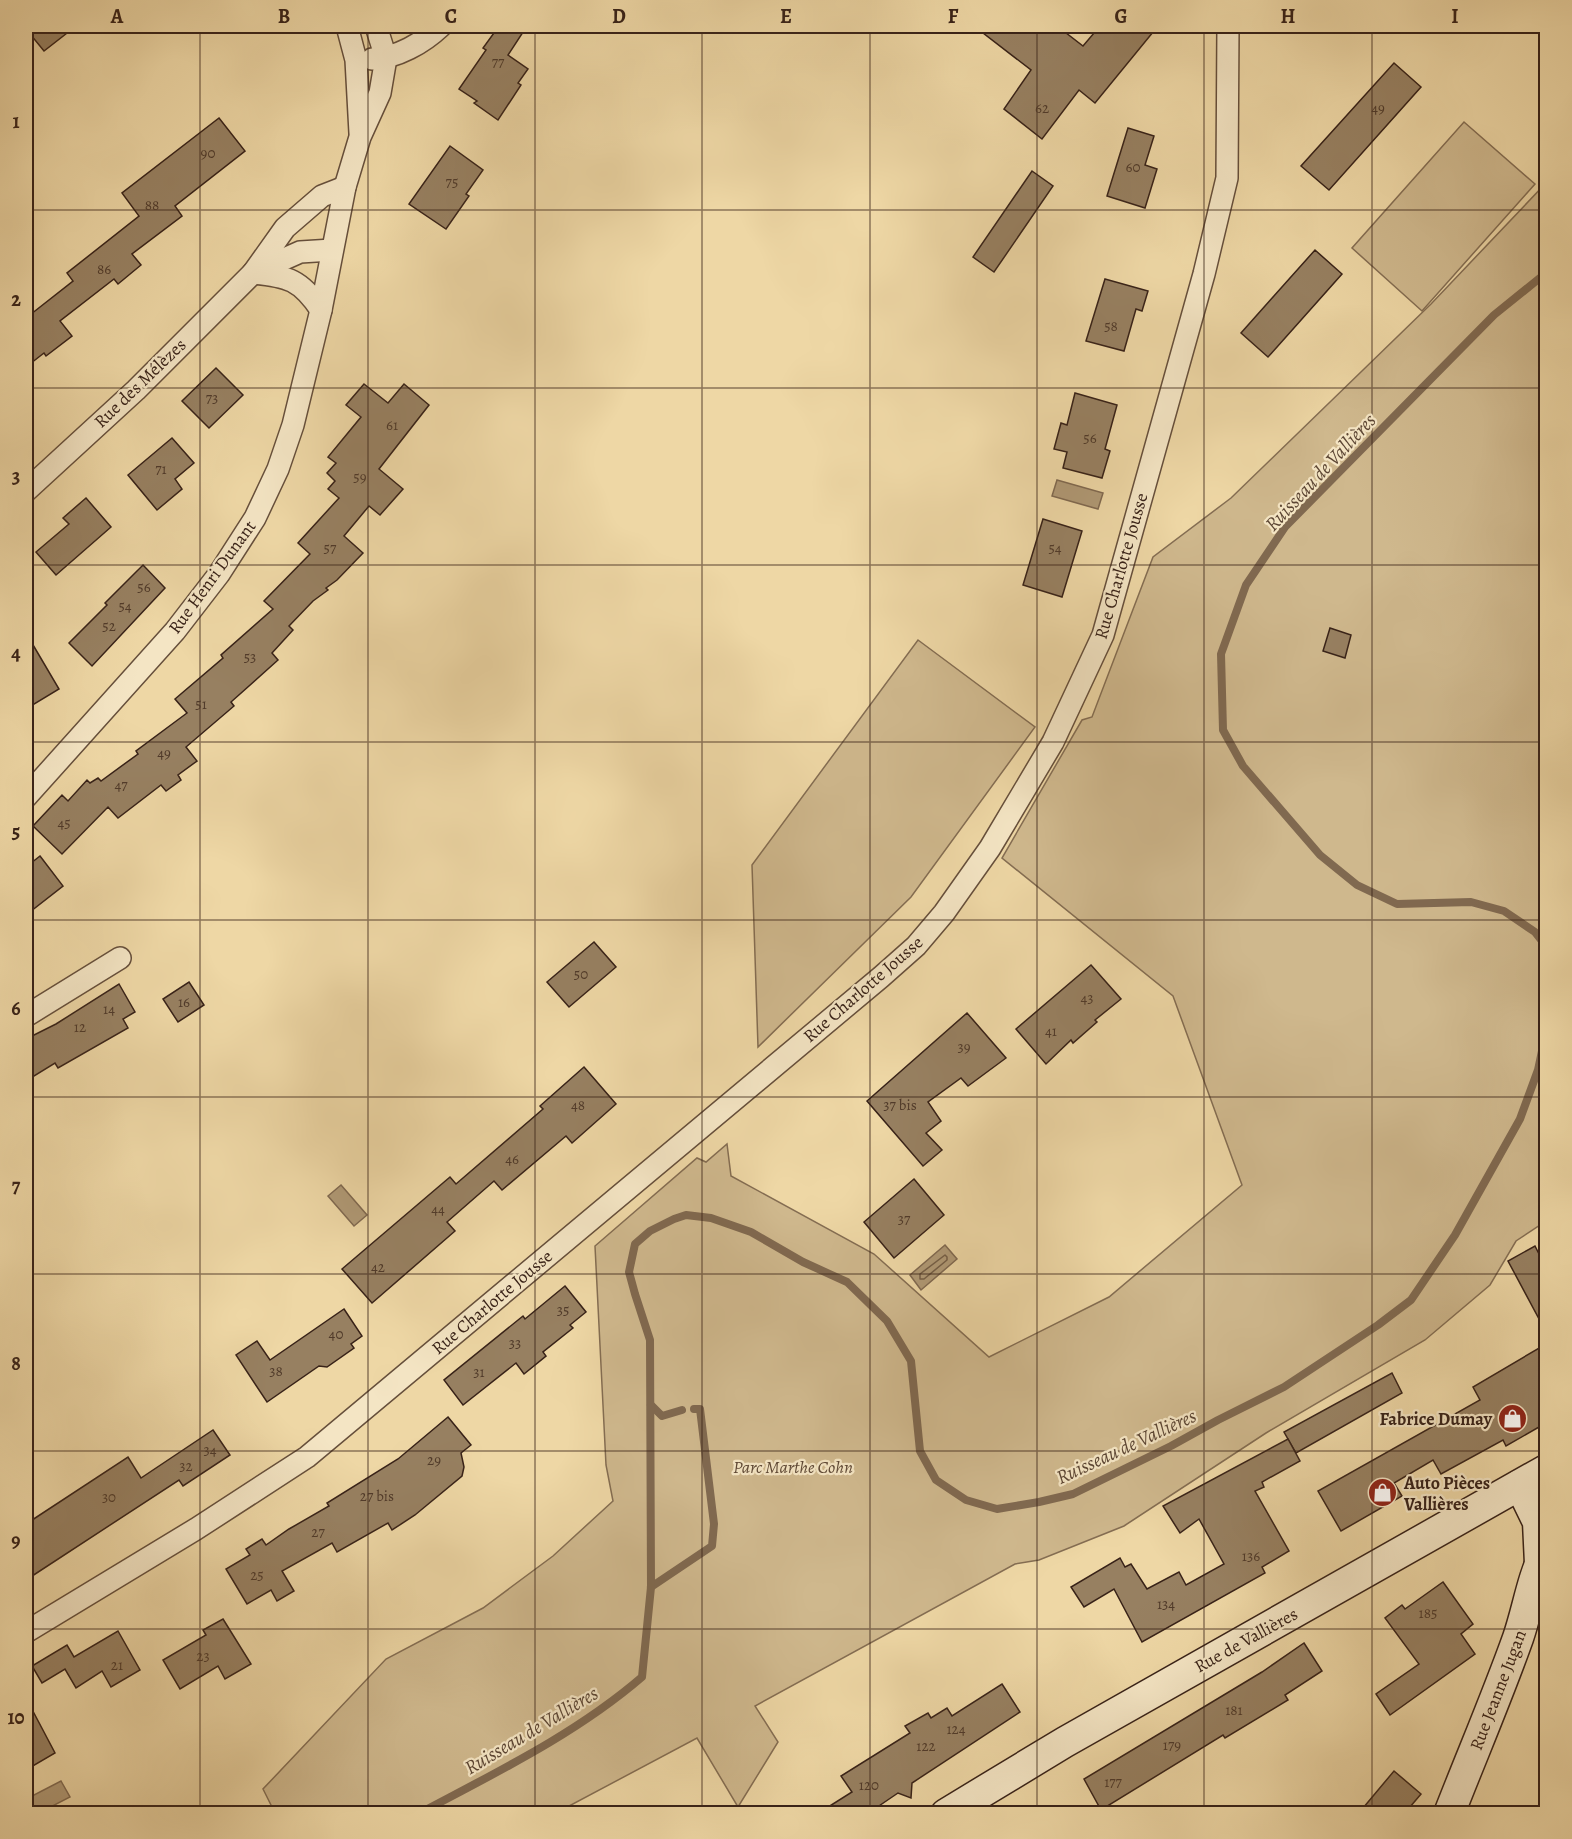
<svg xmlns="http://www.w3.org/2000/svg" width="1572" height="1839" font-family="Alegreya,serif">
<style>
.green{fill:#cfb88d;stroke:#846d52;stroke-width:1.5}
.water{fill:#b09975;stroke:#806950;stroke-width:1.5}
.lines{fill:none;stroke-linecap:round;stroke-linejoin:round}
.shore{stroke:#745e46;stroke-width:1.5}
.stream{stroke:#806950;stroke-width:8}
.building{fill:#978061;stroke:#382218;stroke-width:1.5}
.street-casing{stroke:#664f3b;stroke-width:24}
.secondary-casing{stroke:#382218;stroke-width:33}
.street{stroke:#f4e5c4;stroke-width:21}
.secondary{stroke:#f4e5c4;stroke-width:30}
.grid{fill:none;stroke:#382218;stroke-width:1.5;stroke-opacity:0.55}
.labels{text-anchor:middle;stroke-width:4.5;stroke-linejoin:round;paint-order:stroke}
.number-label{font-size:15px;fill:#503a2a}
.street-label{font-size:18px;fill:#382218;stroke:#f4e5c4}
.poi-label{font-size:18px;font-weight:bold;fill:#382218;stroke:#f4e5c4;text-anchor:end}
.park-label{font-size:18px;font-style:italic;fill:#5e4835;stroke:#f4e5c4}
.water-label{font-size:20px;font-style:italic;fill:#5c4634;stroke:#f4e5c4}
.neatline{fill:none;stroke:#382218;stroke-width:2}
.grid-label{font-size:20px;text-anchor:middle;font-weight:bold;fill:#382218}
</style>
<rect width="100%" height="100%" fill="#eed7a5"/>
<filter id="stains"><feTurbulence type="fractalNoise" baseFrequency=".00333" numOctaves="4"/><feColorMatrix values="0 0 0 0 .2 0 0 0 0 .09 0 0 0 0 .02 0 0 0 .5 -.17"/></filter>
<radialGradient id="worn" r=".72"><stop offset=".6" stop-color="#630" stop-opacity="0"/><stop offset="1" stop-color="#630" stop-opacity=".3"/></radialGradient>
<g class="green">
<polygon points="1464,122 1535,184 1422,311 1352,248"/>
<polygon points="1546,183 1546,1221 1516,1241 1490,1285 1425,1340 1266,1433 1124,1526 1039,1560 1015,1564 755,1706 778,1742 738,1807 697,1738 556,1813 275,1813 263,1789 386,1659 483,1608 553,1556 613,1501 606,1465 595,1246 697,1158 706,1162 727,1144 731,1176 874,1254 989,1357 1109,1297 1242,1185 1173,996 1002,858 1082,720 1092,717 1153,557 1231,498 1431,304"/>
<polygon points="918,640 1035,727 911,897 758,1047 752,865"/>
</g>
<g class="water">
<polygon points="1057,480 1103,493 1098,509 1052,496"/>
<polygon points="341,1185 367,1215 354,1226 328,1196"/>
<polygon points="945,1245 957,1259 921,1290 910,1275"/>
<polygon points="61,1781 70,1797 41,1812 35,1810 30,1803 32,1796"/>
</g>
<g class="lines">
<polygon class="shore" points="945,1255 947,1257 947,1260 924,1279 920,1279 920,1274"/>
<g class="stream">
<polyline points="1546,273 1494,315 1285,527 1246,585 1221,654 1223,730 1243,766 1320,855 1357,885 1397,904 1471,902 1504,911 1535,932 1546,946"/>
<polyline points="651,1405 662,1416 682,1410"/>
<polyline points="651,1587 712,1546 714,1524 700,1409 694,1409"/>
<path d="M418,1814C495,1773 576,1734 642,1677L651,1587L650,1340L635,1294L629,1272L635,1244L650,1231L674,1219L686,1215L711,1218L751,1232L803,1262L847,1282L887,1321L911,1361L920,1451L936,1480L966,1500L997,1509L1039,1502L1073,1494L1171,1446L1218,1420L1284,1387L1378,1325L1411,1300L1455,1235L1520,1119L1538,1070L1546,1032"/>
</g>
</g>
<g class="building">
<polygon points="26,26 76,26 44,51 26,29"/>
<polygon points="499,26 527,26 508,55 528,69 518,83 521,85 498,120 474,103 477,101 459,89 486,50 483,48"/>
<polygon points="974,26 1057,26 1083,46 1100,26 1158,26 1095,103 1079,90 1042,139 1004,109 1031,70"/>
<polygon points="1394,63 1421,87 1329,190 1301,166"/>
<polygon points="219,118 245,151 175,206 182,216 132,254 141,265 118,284 114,279 60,321 72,336 46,356 44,353 26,367 26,318 73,281 67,273 139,216 122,193"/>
<polygon points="1128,128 1154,136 1145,165 1157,169 1145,208 1107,196"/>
<polygon points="450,146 483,170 466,194 469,196 446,229 409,204"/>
<polygon points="1032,171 1053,186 994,272 973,257"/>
<polygon points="1315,250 1342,274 1268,357 1241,333"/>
<polygon points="1105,279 1148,291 1142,311 1136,309 1124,351 1086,341"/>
<polygon points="216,368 243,395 209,428 182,401"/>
<polygon points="364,384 388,403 404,384 429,405 379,469 403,489 380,515 369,506 344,536 363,553 337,580 326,588 328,590 313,601 289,626 293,630 272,653 278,660 231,702 234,706 186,747 197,761 178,775 181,780 166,791 161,785 118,818 108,807 62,854 33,826 62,795 68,801 87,780 90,783 98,778 101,781 138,754 136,751 187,713 175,699 223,658 221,655 273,609 264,601 310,554 298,543 339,498 328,489 335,481 327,473 336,463 328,457 361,417 346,405"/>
<polygon points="1075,393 1117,405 1105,449 1110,451 1102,478 1063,468 1067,452 1054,449 1061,423 1067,425"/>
<polygon points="172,438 194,463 175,479 182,489 157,510 128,475"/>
<polygon points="86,498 111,527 56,575 36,552 69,524 63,518"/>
<polygon points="1043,519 1082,531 1062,597 1023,585"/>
<polygon points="143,565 165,588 92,666 69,643 107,605 105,603"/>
<polygon points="1330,628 1351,635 1345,658 1323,651"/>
<polygon points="26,633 59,689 26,709"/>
<polygon points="40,856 63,886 26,915 26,867"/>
<polygon points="594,942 616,967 569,1007 547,982"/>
<polygon points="1091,965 1121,999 1095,1020 1097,1022 1073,1043 1071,1040 1046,1064 1016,1029"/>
<polygon points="189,982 204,1005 178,1022 163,999"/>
<polygon points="119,984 135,1012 123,1019 128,1028 58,1068 55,1063 26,1081 26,1039 56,1024"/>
<polygon points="967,1013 1006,1058 968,1086 961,1078 928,1102 941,1121 926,1133 942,1150 923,1166 867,1101"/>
<polygon points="584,1067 616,1104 572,1143 566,1136 502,1190 494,1181 447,1222 455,1231 372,1303 342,1269 450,1177 456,1184 543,1109 540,1106"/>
<polygon points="914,1179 944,1215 894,1258 864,1222"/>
<polygon points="1535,1246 1546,1268 1546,1332 1508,1261"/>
<polygon points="565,1286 586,1312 570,1325 573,1328 543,1352 546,1356 524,1374 516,1363 463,1405 444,1380 523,1316 525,1319"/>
<polygon points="344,1309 362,1336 351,1344 354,1348 327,1367 319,1366 267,1402 236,1355 257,1341 270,1360"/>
<polygon points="1546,1344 1546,1423 1506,1446 1503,1440 1441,1474 1433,1460 1394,1483 1402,1496 1341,1531 1318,1491 1480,1400 1473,1387"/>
<polygon points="1392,1373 1402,1393 1296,1453 1284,1432"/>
<polygon points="448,1417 471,1445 461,1453 464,1467 462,1476 415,1515 392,1530 388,1523 337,1552 332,1543 282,1571 294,1591 277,1601 271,1590 247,1604 226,1569 250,1555 246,1549 262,1539 266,1545 289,1529 329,1506 327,1503 398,1459"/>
<polygon points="213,1430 230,1455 183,1486 179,1480 26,1580 26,1524 128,1457 141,1478"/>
<polygon points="1288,1439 1300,1461 1262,1482 1264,1487 1255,1491 1289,1551 1262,1567 1265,1573 1142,1642 1114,1589 1084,1607 1071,1587 1120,1558 1125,1567 1131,1564 1147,1589 1179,1572 1186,1585 1224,1564 1199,1519 1180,1533 1163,1506"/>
<polygon points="1443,1582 1473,1624 1461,1634 1475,1654 1390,1715 1376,1694 1419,1664 1385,1618 1402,1605 1405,1609"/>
<polygon points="223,1619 251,1664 225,1679 218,1666 180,1689 163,1660 206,1635 203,1630"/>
<polygon points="118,1631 140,1670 111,1687 102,1671 76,1688 65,1669 42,1683 32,1666 67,1645 74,1657"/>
<polygon points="1304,1643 1322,1671 1285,1695 1288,1700 1225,1738 1223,1735 1101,1810 1084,1779 1262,1672"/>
<polygon points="1002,1684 1020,1712 912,1783 911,1798 898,1793 867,1814 817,1814 852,1792 841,1776 910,1733 905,1726 928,1713 931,1718 947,1708 952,1716"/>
<polygon points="26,1698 55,1753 26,1770"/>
<polygon points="1394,1771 1421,1794 1404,1814 1358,1814"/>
</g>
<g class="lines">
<defs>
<g id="street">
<polyline points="347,26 356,60 360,133"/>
<path d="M372,59C397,58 423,43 441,26"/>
<polyline points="253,273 300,252 332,250"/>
<path d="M253,273C288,276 301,280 321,310"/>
<polyline points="26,491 136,390 253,273 285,228 322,196 345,187"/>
<polyline points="26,797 175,631 219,574 255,518 278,469 293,425 321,310 345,187 360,137 380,93 386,58 376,26"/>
<polyline points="26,1016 120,958"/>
<polyline points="26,1632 196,1529 307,1457 881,977 916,946 944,913 990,848 1053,742 1103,635 1204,274 1227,178 1228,26"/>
</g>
<g id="secondary">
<polyline points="1520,1485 1538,1522 1540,1564"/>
<polyline points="946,1814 1065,1742 1546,1470"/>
<path d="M1449,1814C1472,1755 1497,1697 1518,1638C1528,1609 1532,1578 1546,1551"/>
</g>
</defs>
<use href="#street" class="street-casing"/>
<use href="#secondary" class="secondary-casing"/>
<use href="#street" class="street"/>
<use href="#secondary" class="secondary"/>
</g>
<path class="grid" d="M200,26V1814M368,26V1814M535,26V1814M702,26V1814M870,26V1814M1037,26V1814M1204,26V1814M1372,26V1814M26,210H1546M26,388H1546M26,565H1546M26,742H1546M26,920H1546M26,1097H1546M26,1274H1546M26,1451H1546M26,1629H1546"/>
<defs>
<symbol id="shop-disc" viewBox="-11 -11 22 22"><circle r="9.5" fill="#8f2418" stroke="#f4e5c4"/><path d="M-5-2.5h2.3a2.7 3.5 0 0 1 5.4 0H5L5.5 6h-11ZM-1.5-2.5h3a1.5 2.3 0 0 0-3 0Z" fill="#fff"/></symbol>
</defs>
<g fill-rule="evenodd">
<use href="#shop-disc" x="1496" y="1402" width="33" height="33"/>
<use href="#shop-disc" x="1366" y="1476" width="33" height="33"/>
</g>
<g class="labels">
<g class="number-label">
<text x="498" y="67">77</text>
<text x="1042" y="113">62</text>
<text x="1378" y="113">49</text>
<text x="208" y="158">90</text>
<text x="1133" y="172">60</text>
<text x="452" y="187">75</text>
<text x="152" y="210">88</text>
<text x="104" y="274">86</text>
<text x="1111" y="331">58</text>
<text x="212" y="403">73</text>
<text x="392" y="430">61</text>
<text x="1090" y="443">56</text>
<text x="161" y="474">71</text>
<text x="360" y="482">59</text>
<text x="330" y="553">57</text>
<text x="1055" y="553">54</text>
<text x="144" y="592">56</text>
<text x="125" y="611">54</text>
<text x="109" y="631">52</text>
<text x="250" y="662">53</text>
<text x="201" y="709">51</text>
<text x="164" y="758">49</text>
<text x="121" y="790">47</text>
<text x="64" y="828">45</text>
<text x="581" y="979">50</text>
<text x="1087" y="1003">43</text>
<text x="184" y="1007">16</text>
<text x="109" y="1014">14</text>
<text x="80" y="1032">12</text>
<text x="1051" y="1036">41</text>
<text x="964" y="1052">39</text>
<text x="578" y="1110">48</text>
<text x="900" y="1110">37 bis</text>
<text x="512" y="1164">46</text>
<text x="438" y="1214">44</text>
<text x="904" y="1224">37</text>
<text x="378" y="1272">42</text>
<text x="563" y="1315">35</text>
<text x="336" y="1339">40</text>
<text x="515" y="1348">33</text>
<text x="276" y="1376">38</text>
<text x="479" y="1377">31</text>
<text x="210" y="1455">34</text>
<text x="434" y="1465">29</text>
<text x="186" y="1471">32</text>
<text x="377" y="1501">27 bis</text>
<text x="109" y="1502">30</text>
<text x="318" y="1537">27</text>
<text x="1251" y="1561">136</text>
<text x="257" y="1580">25</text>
<text x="1166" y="1609">134</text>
<text x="1428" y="1618">185</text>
<text x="203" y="1661">23</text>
<text x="117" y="1670">21</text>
<text x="1234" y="1715">181</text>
<text x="956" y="1734">124</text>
<text x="1172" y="1750">179</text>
<text x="926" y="1751">122</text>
<text x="1113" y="1787">177</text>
<text x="869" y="1790">120</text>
</g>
<g class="street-label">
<text transform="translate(140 383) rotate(-44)" y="6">Rue des Mélèzes</text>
<text transform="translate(1121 566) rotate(-74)" y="6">Rue Charlotte Jousse</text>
<text transform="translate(212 577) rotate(-54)" y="6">Rue Henri Dunant</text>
<text transform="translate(863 989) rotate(-41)" y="6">Rue Charlotte Jousse</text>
<text transform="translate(492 1302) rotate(-40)" y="6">Rue Charlotte Jousse</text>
<text transform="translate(1246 1640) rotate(-29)" y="6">Rue de Vallières</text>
<text transform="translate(1498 1690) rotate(-69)" y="6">Rue Jeanne Jugan</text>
</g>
<g class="poi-label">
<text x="1492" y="1425">Fabrice Dumay</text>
<text x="1404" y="1489" text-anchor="start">Auto Pièces<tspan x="1404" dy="21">Vallières</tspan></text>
</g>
<g class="park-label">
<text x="793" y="1473">Parc Marthe Cohn</text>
</g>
<g class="water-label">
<text transform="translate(1320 472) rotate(-47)" y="7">Ruisseau de Vallières</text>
<text transform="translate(1126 1446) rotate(-25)" y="7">Ruisseau de Vallières</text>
<text transform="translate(531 1730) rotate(-31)" y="7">Ruisseau de Vallières</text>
</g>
</g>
<rect width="1572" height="1839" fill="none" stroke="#eed7a5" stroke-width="66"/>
<rect x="33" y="33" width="1506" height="1773" class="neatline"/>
<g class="grid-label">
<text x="117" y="23">A</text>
<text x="284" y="23">B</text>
<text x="451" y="23">C</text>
<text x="619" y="23">D</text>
<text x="786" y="23">E</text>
<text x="953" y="23">F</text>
<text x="1121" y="23">G</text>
<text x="1288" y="23">H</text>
<text x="1455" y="23">I</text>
<text x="16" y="128">1</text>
<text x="16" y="306">2</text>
<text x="16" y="483">3</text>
<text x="16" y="660">4</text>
<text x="16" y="838">5</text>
<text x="16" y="1015">6</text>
<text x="16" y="1192">7</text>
<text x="16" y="1370">8</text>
<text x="16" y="1547">9</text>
<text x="16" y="1724">10</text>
</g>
<rect width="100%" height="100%" filter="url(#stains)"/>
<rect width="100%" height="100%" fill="url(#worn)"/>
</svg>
